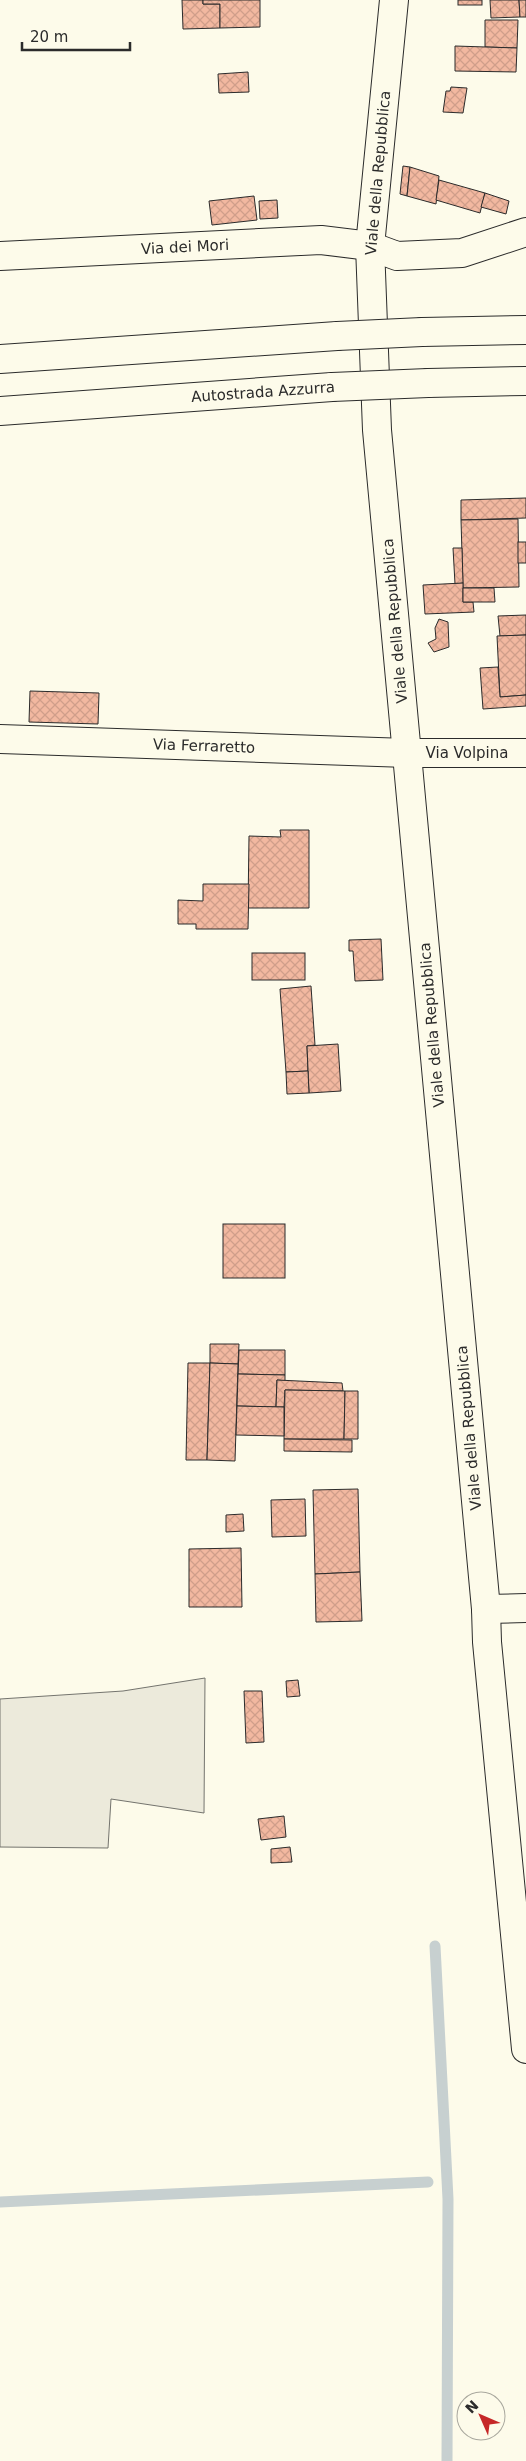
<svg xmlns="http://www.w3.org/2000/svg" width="526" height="2461" font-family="'DejaVu Sans',sans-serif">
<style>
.parking{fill:#eceadb;stroke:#74746e}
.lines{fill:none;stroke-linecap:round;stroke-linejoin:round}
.stream{stroke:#c7d0d0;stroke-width:11}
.building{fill:url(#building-cross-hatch);stroke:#2b2b2b}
.minor-casing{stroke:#2b2b2b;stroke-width:30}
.secondary-casing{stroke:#2b2b2b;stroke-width:30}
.motorway-casing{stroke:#2b2b2b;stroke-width:30}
.minor{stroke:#fdfbea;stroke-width:28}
.secondary{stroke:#fdfbea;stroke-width:28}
.motorway{stroke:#fdfbea;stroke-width:28}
.motorway-bridge-casing{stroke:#2b2b2b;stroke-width:30;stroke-linecap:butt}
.motorway-bridge{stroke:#fdfbea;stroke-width:28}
.labels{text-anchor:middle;stroke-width:4;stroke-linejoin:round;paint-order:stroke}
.street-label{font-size:15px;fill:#2b2b2b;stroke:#fdfbea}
</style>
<defs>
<pattern id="building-cross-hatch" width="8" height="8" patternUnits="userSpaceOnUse" patternTransform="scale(1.25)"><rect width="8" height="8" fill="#f2b8a0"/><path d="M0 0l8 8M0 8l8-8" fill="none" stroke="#d09e8a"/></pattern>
</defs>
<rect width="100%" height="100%" fill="#fdfbea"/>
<polygon class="parking" points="205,1678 204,1813 111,1799 108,1848 0,1847 0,1699 123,1691"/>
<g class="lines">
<g class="stream">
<polyline points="435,1946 448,2199 447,2461"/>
<polyline points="0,2202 428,2182"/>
</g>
</g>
<g class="building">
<polygon points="182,0 203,0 203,4 220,4 220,28 183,29"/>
<polygon points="203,0 260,0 260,27 220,28 220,4 203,4"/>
<rect x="458" y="0" width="24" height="5"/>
<polygon points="490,0 519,0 520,17 491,18"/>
<polygon points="519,0 526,0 526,17 520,17"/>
<polygon points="485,20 518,20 517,48 485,47"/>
<polygon points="455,46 517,48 516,72 455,71"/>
<polygon points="248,72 249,92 219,93 218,74"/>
<polygon points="451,87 467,88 463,113 443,112 446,91 450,91"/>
<polygon points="403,166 410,167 407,196 400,194"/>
<polygon points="410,167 439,176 436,204 407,196"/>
<polygon points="439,180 485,193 480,213 436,200"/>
<polygon points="485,193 509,201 506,214 481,207"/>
<polygon points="254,196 257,220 212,225 209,201"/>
<polygon points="277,200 278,218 260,219 259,201"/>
<polygon points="526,498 526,518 461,520 461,500"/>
<polygon points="518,519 519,587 463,588 461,520"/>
<rect x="518" y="542" width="8" height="21"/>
<polygon points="453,548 462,548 463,583 455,584"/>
<polygon points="463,583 463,602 473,602 474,612 425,614 423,585"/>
<polygon points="463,588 494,588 495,602 463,602"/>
<polygon points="526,615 526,635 500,636 498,616"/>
<polygon points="439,619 448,622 449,647 434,652 428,643 436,639 435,628"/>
<polygon points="526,635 526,695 500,697 497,636"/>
<polygon points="498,667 500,697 526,695 526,706 483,709 480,668"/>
<polygon points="30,691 99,693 98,724 29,722"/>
<polygon points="280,830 309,830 309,908 248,908 249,836 281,837"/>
<polygon points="203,884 249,884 248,929 196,929 196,924 178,924 178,900 203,901"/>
<polygon points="381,939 383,980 355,981 353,951 349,951 349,940"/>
<rect x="252" y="953" width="53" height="27"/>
<polygon points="311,986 315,1045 307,1046 308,1071 286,1072 280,989"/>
<polygon points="338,1044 341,1091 309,1093 307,1046"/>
<polygon points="308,1071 309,1093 287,1094 286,1072"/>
<rect x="223" y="1224" width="62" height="54"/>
<polygon points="210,1344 239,1344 238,1364 210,1363"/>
<polygon points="239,1350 285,1350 285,1375 238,1374"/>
<polygon points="188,1363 210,1363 207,1460 186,1460"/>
<polygon points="210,1363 238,1364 235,1461 207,1460"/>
<polygon points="238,1374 285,1375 285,1381 277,1380 276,1407 237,1406"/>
<polygon points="277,1380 342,1383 343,1391 285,1390 284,1407 276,1407"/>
<polygon points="285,1390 345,1391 344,1439 284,1439"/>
<polygon points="345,1391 358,1391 358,1439 344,1439"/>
<polygon points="237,1406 284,1407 284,1436 236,1435"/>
<polygon points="284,1439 352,1440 352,1452 284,1451"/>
<polygon points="358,1489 360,1572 315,1574 313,1490"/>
<polygon points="305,1499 306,1536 272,1537 271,1500"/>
<polygon points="243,1514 244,1531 226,1532 226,1515"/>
<polygon points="241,1548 242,1607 189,1607 189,1549"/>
<polygon points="360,1572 362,1621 316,1622 315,1574"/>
<polygon points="298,1680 300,1696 287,1697 286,1681"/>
<polygon points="244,1691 262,1691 264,1742 246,1743"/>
<polygon points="284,1816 286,1837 261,1840 258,1819"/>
<polygon points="290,1847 292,1862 271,1863 271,1849"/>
</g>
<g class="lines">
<defs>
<g id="minor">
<polyline points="0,256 321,240 370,246 397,256 462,253 526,232"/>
<polyline points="0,739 407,753 526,753"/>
<polyline points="486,1609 526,1608"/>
</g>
<polyline id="secondary" points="394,0 370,246 377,430 486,1609 487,1642 526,2049"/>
<g id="motorway">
<polyline points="422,332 526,330"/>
<polyline points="0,359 337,336"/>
<polyline points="428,383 526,381"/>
<polyline points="0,411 332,387"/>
</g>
</defs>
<use href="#minor" class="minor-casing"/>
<use href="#secondary" class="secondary-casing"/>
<use href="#motorway" class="motorway-casing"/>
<use href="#minor" class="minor"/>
<use href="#secondary" class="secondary"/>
<use href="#motorway" class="motorway"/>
<defs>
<g id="motorway-bridge">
<polyline points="337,336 422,332"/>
<polyline points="332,387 428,383"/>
</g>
</defs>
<use href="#motorway-bridge" class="motorway-bridge-casing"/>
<use href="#motorway-bridge" class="motorway-bridge"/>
</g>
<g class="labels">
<g class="street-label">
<text transform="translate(378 173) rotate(-85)" y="5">Viale della Repubblica</text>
<text transform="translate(185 247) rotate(-3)" y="5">Via dei Mori</text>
<text transform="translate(263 392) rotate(-4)" y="5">Autostrada Azzurra</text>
<text transform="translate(395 621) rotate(-95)" y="5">Viale della Repubblica</text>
<text transform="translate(204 746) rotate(2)" y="5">Via Ferraretto</text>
<text x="467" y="758">Via Volpina</text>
<text transform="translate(432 1025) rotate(-95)" y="5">Viale della Repubblica</text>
<text transform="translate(469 1428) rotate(-95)" y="5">Viale della Repubblica</text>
</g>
</g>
<g transform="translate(481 2416) rotate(315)"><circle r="24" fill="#fdfbea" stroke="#a9a89e"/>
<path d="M0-4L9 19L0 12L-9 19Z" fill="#c62828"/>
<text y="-8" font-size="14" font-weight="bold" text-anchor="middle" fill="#2b2b2b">N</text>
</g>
<path d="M22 42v8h108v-8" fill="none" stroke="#2b2b2b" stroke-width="2.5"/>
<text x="30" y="42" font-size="15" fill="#2b2b2b" stroke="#fdfbea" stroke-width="4" paint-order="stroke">20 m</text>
</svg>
